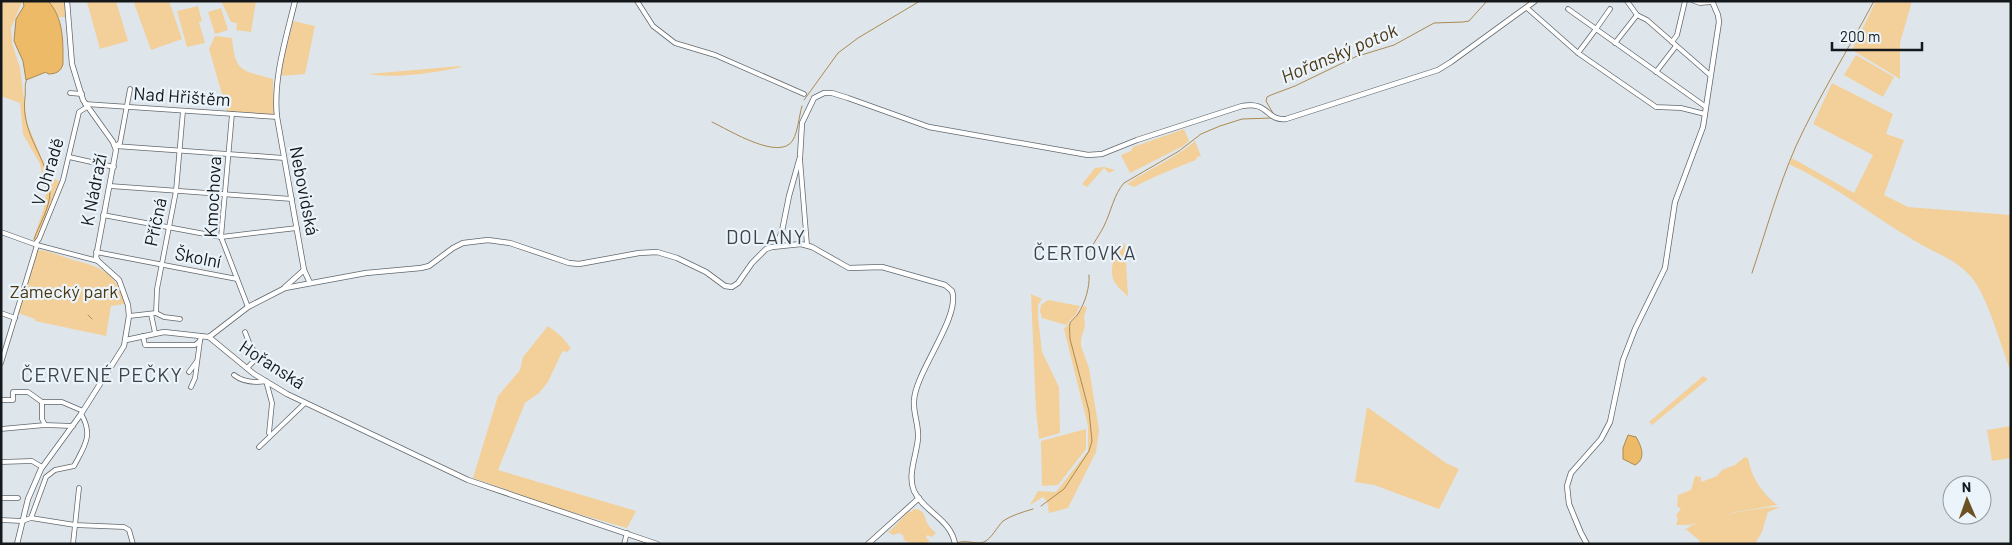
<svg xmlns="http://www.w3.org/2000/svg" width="2012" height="545" font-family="Barlow,sans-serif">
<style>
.green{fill:#f3d09a}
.water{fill:#edba68;stroke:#ac8951}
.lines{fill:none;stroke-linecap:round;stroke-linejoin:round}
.stream{stroke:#ac8951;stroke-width:1}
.minor-casing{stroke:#62696e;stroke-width:5.5}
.tertiary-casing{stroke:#62696e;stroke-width:6}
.minor{stroke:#fff;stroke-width:4}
.tertiary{stroke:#fff;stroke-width:4.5}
.labels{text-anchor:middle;stroke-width:4.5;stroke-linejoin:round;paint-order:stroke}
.street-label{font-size:18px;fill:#15181a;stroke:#ebf4fa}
.park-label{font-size:18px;fill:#4c3714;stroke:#ebf4fa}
.water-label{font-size:19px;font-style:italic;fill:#4c3714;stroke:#ebf4fa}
.quarter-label{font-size:20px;letter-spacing:1px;fill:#3d4348;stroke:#ebf4fa}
</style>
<rect width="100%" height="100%" fill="#dee6ec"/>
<g class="green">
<polygon points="1,1 22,2 11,28 12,43 20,68 27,123 50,178 60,181 36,241 33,240 44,208 46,193 40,164 23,134 20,103 1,96 1,67 3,64 1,63"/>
<polygon points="49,1 64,1 66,17 59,17"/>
<polygon points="90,1 116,1 128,41 100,49 87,2"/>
<polygon points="138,1 169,1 182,39 151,50 134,3"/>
<polygon points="221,1 256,1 251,32 236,30 237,23 231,22"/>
<polygon points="1876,1 1912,1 1900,43 1900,79 1852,50"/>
<polygon points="198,6 202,21 199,22 205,43 187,47 177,11"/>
<polygon points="221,8 228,30 215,34 208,12"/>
<polygon points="293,21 315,26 305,74 280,76"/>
<path d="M215,36L232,38C235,73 242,70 273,79L274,115H228L209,49Z"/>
<polygon points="1856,55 1894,77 1883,97 1844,75"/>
<path d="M460,66L462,67C433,73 396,79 368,74Z"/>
<path d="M1832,83L1893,114L1886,134L1904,140L1884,195L1908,207L2011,215V372C2002,349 1987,295 1972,278C1955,258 1936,254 1915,241C1873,216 1834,185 1789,164L1792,158L1854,193L1873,155L1813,124Z"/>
<polygon points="1184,129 1189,141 1183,146 1130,173 1121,155 1131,151 1133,147"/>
<path d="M1195,141L1201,156L1197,157L1196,160C1175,168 1153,177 1134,187L1127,184C1149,169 1174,159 1195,141Z"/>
<polygon points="1104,167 1115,170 1109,173 1104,168 1087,187 1082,184 1095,168"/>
<path d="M1125,243L1128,297C1124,292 1117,287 1114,281C1108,269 1115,251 1125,243Z"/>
<path d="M39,250C50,251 60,256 70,259C100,267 116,271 125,304L111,306L106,336L35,321V319L18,313L36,253Z"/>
<polygon points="1031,294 1042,299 1038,305 1038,317 1042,352 1059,387 1060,433 1039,439 1036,410"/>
<polygon points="1048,300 1080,306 1076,314 1066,325 1042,318 1040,311 1041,305"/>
<polygon points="1084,306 1087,307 1084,317 1085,326 1081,339 1081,346 1089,368 1099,430 1096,452 1068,508 1049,513 1047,501 1043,497 1030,505 1038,491 1056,492 1088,451 1088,426 1064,329"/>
<polygon points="548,326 561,336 571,348 567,352 564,351 562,352 548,382 539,393 525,403 498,470 636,511 627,528 554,507 473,478 498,396 520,370 523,357"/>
<polygon points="1703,376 1708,379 1652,425 1649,422"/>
<polygon points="1367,407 1446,463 1459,469 1439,509 1374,485 1355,482"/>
<polygon points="2011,426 2011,458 1992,461 1987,430"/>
<polygon points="1086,429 1086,449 1058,485 1042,486 1041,441"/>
<path d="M1745,457L1748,458C1751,477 1762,493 1777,505L1736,512L1689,525H1676L1678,519L1676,515L1681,509L1677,506L1678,495L1691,490L1695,476L1701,477V482L1717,476L1722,470L1735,465Z"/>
<path d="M1780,507L1768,512L1762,532L1755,544H1698L1700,541L1687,530L1685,531C1690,519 1765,506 1780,507Z"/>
<path d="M913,509C924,509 924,515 927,523C929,527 933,530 936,533L932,537L927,535L926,538L930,541C924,544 917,545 912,542L910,543L904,540L903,535L899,533L893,535L887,531H890L909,511L912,512Z"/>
</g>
<g class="water">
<path d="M23,1H48C64,18 63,42 63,64C61,72 55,74 48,74L46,72L26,80L23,61L14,41L16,19L24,6Z"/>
<path d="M1628,435L1636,437C1642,447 1646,459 1635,465L1623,459V448Z"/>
</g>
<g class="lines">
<g class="stream">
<path d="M27,79C24,85 26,90 25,97C20,135 49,158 50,192C50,208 39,225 34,239"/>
<polyline points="804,100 838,53 858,38 920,1"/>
<polyline points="1274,115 1266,101 1267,97 1271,95 1295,86 1355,57 1394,45 1434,23 1463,22 1469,21 1487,1"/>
<path d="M712,122C729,130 780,162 793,140C798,131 799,116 802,106"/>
<path d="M1086,261C1089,248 1098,238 1104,226C1111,212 1114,194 1124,183L1179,151L1201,134L1220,126L1242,119L1272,118"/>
<path d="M1752,273C1766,231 1778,187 1796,146C1819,96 1848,50 1874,1"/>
<polyline points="88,315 92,319"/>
<path d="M1041,506L1064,489L1089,451L1092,441L1089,411L1070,339C1070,335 1069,327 1070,323C1072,320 1076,317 1078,314C1085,303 1090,287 1089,275"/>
<path d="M957,543C966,539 976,545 984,542C992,538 997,527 1003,521C1012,515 1023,512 1033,509"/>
</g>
<defs>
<g id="minor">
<polyline points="637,1 653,26 675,43 715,55 804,94"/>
<polyline points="1627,1 1637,15 1647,20 1710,75"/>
<polyline points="1694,1 1700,3 1712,2"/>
<polyline points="1527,8 1578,53 1656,107 1681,108 1705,114"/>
<polyline points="1568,9 1596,29 1610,9"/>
<polyline points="1672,42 1677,35 1685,1"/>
<polyline points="1615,43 1637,15"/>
<polyline points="1578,53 1596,29 1706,107"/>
<polyline points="1656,72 1676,46"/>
<polyline points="70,93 82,94"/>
<polyline points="85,104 277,117"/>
<polyline points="232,114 221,237 248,307"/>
<polyline points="117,145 120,143 130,89"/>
<polyline points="115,146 284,158"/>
<polyline points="69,157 114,167"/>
<polyline points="800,159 807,245"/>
<polyline points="110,186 292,199"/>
<polyline points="103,215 221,237 297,228"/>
<polyline points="1,232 37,245 98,261"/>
<polyline points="35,244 39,239 63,180 79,112 87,107"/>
<polyline points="96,252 237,279"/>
<polyline points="1,313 15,318"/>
<polyline points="156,313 157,289 176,191 183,111"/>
<polyline points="156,313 164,317 180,319"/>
<polyline points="151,314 155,333"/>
<polyline points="129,316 156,313"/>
<polyline points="245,332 250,345 258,357 247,368"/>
<polyline points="143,336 145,345 195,345 200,341 201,336"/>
<polyline points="1,363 37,245"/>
<polyline points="189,372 197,361"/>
<path d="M234,375C243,382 254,383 266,381L272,403L269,433"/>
<polyline points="191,387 195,378 200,341"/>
<polyline points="1,400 13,400 13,392 28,392 42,402 62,402 83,411"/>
<polyline points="42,402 42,419 45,425"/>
<polyline points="1,429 45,425 73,426"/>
<polyline points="259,447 305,403"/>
<polyline points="1,462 32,461 42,467"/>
<polyline points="1,498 18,498"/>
<path d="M31,518L46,477L55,470L74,466C84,447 94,435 81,414"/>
<polyline points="1,520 22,521 31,518 75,525 124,527 129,530 133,544"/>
<polyline points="73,544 79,488"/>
<polyline points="624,544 627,533"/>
</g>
<g id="tertiary">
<path d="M295,1C286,39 273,78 277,117L304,270L310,283"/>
<path d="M776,246L782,231L789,196L800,157L802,123L814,98L824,93H832L848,98L929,127L1088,155L1102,154L1137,140L1242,106C1270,101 1265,121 1286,119L1438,70L1451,62L1535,1"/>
<polyline points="285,287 304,270"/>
<path d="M209,337L248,307L285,288L366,273L421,268L429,266L453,248L463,243L488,240L510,243L569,263L579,264L639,253L657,252L677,258L706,272L725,286L732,287L738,283L752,263L766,249L772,247L801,244L812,247L849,268L882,267L945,285L952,291C961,317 915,372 914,401C913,413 919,425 918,438C917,454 907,475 914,491C924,512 951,519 955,544"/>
<polyline points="209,337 254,374 287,394 468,480 657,544"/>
<polyline points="126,340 164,332 209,337"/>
<polyline points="17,544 28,499 41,469 81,414 124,346 129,316 128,305 119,280 98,261 96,257 116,150 113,142 83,100 72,64 67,1"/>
<polyline points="868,544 919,498"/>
<polyline points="1587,544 1581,533 1569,504 1567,486 1571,473 1601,439 1610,422 1623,360 1635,329 1665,268 1675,202 1703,127 1719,22 1718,15 1712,1"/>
</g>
</defs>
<use href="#minor" class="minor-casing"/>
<use href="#tertiary" class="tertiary-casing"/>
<use href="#minor" class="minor"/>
<use href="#tertiary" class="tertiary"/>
</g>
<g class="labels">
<g class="street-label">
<text transform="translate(182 97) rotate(4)" y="6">Nad Hřištěm</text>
<text transform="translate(48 172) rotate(-73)" y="6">V Ohradě</text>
<text transform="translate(94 190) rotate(-79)" y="6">K Nádraží</text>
<text transform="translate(304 191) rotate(79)" y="6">Nebovidská</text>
<text transform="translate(213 197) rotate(-87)" y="6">Kmochova</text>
<text transform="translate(156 222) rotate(-78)" y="6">Příčná</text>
<text transform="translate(198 258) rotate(11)" y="6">Školní</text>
<text transform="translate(272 365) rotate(33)" y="6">Hořanská</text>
</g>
<g class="park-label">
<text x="64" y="298">Zámecký park</text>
</g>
<g class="water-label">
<text transform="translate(1339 53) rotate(-23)" y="7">Hořanský potok</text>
</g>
<g class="quarter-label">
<text x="766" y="244">DOLANY</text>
<text x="1085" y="260">ČERTOVKA</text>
<text x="102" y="382">ČERVENÉ PEČKY</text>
</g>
</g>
<rect width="2012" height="545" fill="none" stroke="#15181a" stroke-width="5"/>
<g transform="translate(1967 500) rotate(358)"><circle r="24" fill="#ebf4fa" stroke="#959ca0"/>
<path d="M0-4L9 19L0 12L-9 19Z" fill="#6c5123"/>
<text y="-8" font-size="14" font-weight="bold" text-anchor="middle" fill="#15181a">N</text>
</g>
<path d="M1832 42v8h90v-8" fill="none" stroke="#15181a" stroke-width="2.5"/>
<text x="1840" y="42" font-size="15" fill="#15181a" stroke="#ebf4fa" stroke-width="4" paint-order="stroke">200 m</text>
</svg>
